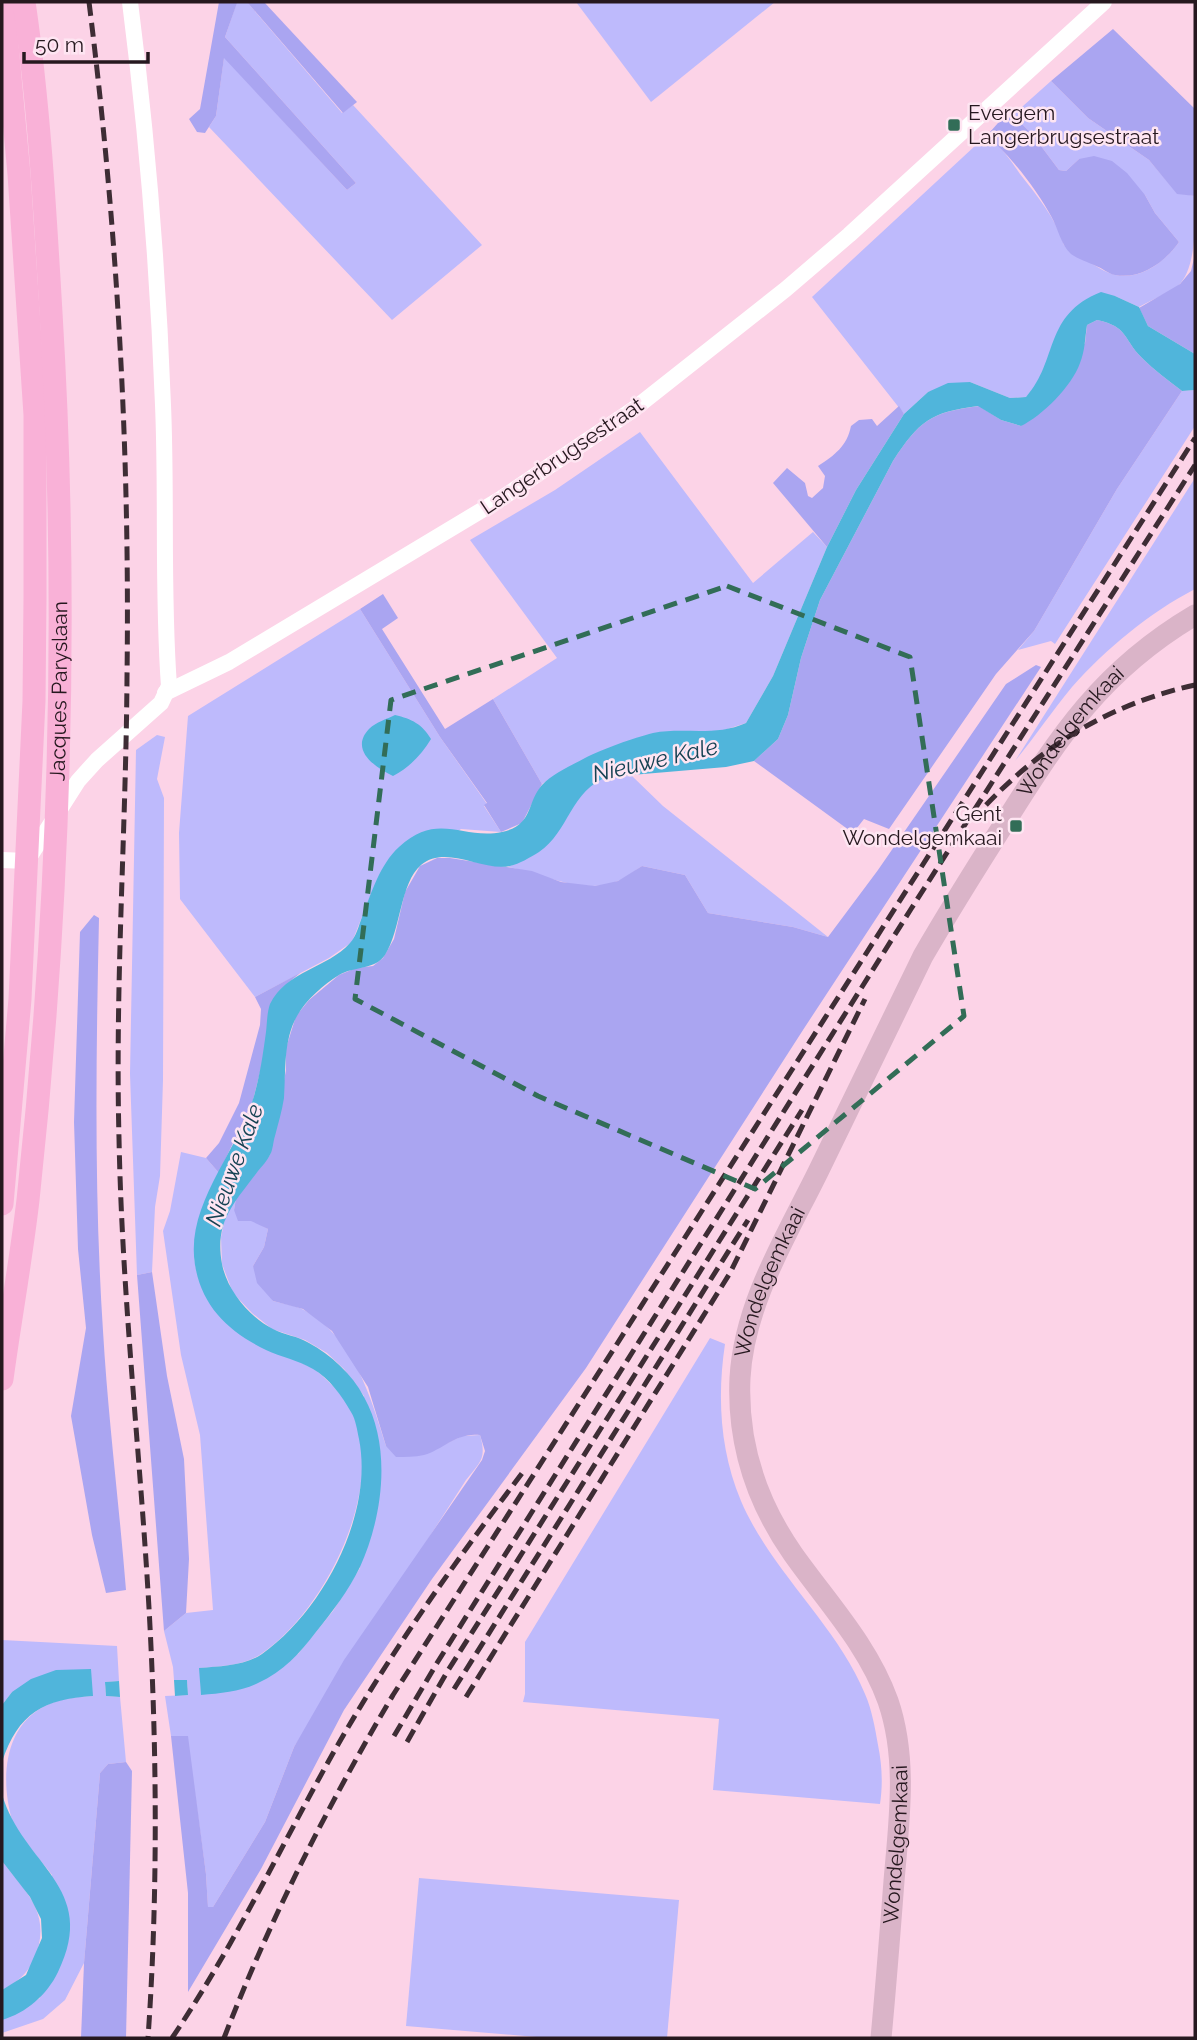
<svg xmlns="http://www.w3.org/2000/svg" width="1197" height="2040" font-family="Raleway,sans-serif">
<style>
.green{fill:#bebafc}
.forest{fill:#aaa5f1}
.water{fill:#50b5db}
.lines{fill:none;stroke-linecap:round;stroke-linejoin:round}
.minor{stroke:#fff;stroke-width:16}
.major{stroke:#dab4c8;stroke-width:21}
.highway{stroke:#f9b1d7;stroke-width:23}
.rail{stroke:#3e2d35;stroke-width:5;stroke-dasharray:14 7;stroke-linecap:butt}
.marked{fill:none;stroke:#326d57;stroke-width:5;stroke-dasharray:14 9;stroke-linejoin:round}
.poi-dot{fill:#326d57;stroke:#fee5f2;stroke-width:2.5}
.labels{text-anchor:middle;stroke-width:5;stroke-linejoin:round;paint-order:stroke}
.poi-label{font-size:21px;fill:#26181f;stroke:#fee5f2;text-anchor:start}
.street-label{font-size:21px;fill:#26181f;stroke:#fee5f2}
.water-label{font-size:23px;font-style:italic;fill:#164253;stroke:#fee5f2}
</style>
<rect width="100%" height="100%" fill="#fcd3e7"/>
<g class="green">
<polygon points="237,2 247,2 342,113 353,105 482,245 392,320 209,127 216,116 224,57 347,190 356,183 225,37"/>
<polygon points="576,2 775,2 651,102"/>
<path d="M1051,81L1088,118L1149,160L1177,193L1195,196C1195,222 1197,268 1178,286C1166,294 1151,300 1139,307L1115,296L1043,370L1036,386L1026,397L1010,398L970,382L928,392L904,414L812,297L990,132L991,140C1004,150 1011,161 1020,174C1038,197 1055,217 1064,245C1079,254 1095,268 1112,274C1138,283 1166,261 1179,242L1155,213L1145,195L1079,159L1066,171L1059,170L1032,134L1013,115Z"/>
<polygon points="1195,390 1195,426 1055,644 1051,641 1018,650 1034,631 1117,489 1182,391"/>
<polygon points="640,432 753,583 813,532 827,547 773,676 746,723 721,731 655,733 559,773 542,784 493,699 557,658 470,540 555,490"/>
<path d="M1195,478V589C1149,613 1107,648 1072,687C1052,711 1035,737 1015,761Z"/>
<polygon points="360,609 440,737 487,804 484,806 501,832 461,829 371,894 352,942 329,958 255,997 180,899 179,833 188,716"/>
<polygon points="157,735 165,737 157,779 164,798 163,1080 160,1176 155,1207 152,1272 137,1275 130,1074 136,750"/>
<path d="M632,776L663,806L828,937L793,927L708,913L685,875L642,866C634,871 626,878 618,881C582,896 543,873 508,867C524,860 543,850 554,836C568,820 576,794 594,782C605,775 619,777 632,776Z"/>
<path d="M181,1152L206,1158L219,1173C202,1208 184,1245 201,1284C209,1303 222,1309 238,1320C257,1333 275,1347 295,1359C302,1364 311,1366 318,1372C331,1383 348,1401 355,1417C384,1492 324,1612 261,1654C243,1666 221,1666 200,1668L201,1695L298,1654L333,1611L360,1568L364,1396L344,1369L327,1353L305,1340L272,1329L252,1313L233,1293L222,1264L221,1237L226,1214L236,1198L234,1210L268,1229L264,1247L253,1266L273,1301C283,1304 295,1305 304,1310C354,1338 370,1395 386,1446L425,1454L462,1436L480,1435C487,1459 480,1462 466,1480L294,1747L265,1822L213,1907L208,1908L206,1874L187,1736H171L165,1696L188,1695L187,1680H174L173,1667L164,1631L186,1613L213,1610L200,1435L181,1355L163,1231L170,1211Z"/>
<path d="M710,1338L725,1344C717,1397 720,1451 741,1501C771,1571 836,1624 865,1694C872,1710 875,1728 878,1745C882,1765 883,1784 880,1804L713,1790L719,1719L523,1702L525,1694V1642Z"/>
<path d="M2,1640L117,1646L119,1681L105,1682L106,1696L120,1697L126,1762L108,1764L100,1773L84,1963L65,2000L43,2019L2,2033V2020L40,1998L52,1875C39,1858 23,1841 13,1823C0,1782 3,1727 45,1706C61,1698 76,1697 93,1696L12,1692L2,1705Z"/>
<path d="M2,1861C25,1891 50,1912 37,1952C30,1971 20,1981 2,1990Z"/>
<polygon points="419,1878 679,1900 667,2038 548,2038 406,2026"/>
</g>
<g class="forest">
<polygon points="219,2 245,2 237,3 225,37 356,183 347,190 224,58 216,116 205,133 197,132 189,119 200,109"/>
<polygon points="247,2 264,2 357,102 343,113"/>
<polygon points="1113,29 1195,109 1195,196 1177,194 1149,160 1088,118 1051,81"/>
<path d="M1013,115L1032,134L1059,170L1066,171L1079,159L1094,156L1112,161L1127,173L1145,195L1155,213L1179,242C1165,262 1141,280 1115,275C1109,274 1102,268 1096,266C1088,262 1078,259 1071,254C1061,245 1058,228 1051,216C1039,193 1011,156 991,140L990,132L998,123Z"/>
<polygon points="1195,254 1195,354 1148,326 1139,308 1180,284 1191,271"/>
<path d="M1097,320C1129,327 1122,338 1142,358C1154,370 1168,380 1182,391L1117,489L1034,631L996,674L889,829L864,819L853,833L754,761L778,739L788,715L801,658L820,600L893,461C919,421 931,412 979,406L1001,420L1021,426L1085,343L1087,325Z"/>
<path d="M899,406L904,414L856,490L827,547L773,483L787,468L805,483L808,496L812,498L823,488L825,476L818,466C835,455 847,446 851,426L859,420L872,419L877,426Z"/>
<polygon points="383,594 398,618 382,629 445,729 493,699 542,784 522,823 501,832 484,805 487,803 440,737 360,609"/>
<path d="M1036,665L1041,667L803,1030L586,1368L432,1579L344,1710L261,1869L188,1992V1893L171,1736H188L206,1874L208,1907H213L265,1822L294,1747L344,1660L482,1460L485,1451L480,1435C457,1432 444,1449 424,1455C415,1457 405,1457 396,1457L386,1446L368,1387L332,1331L303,1309L273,1301L257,1283L253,1266L264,1247L268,1229L251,1221H238L234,1210L236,1198L270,1155L286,1070V1048L296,1016L309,1000L339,975L356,968L373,966L383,958L394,939L405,892L420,866L437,858H450L532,871L561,882L595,886L618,881L642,866L685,875L708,913L793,927L828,937L878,870L1006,684Z"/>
<path d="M94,915L99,918C96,1055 94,1193 103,1331C108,1417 119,1503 126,1590L106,1593L92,1535L71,1416L86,1328L78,1249L74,1122L80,932Z"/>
<polygon points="300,973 281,989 253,1100 219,1173 206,1158 219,1143 239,1103 260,1025 261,1009 255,997"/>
<polygon points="152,1272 167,1376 184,1459 189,1559 186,1613 164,1631 137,1275"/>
<polygon points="126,1762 132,1771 126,2038 81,2038 84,1963 100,1773 108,1764"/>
</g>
<g class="water">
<path d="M1101,292L1115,296L1139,307L1148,326L1195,354V390L1182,391C1168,380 1154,370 1142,358C1122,338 1129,327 1097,320L1087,325C1085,338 1085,351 1080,363C1072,386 1042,416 1021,426L1001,420L978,406C931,412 919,421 893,461L820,600L801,658L788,715L778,739L754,761L726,767L608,777C571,789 569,832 539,852C531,857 519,864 510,866C483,872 446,844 421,865C400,883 401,930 385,955C375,970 354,966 339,975C324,984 306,1000 297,1016C283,1041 286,1071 284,1098C282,1111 278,1124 275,1136C273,1142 273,1150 270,1155C267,1161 262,1166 258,1171C235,1202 214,1221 222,1264C227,1290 249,1317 273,1329C284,1335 298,1336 309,1343C331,1355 352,1374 364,1397C392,1447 383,1516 360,1567C349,1590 332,1612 316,1632C300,1653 283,1672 258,1683C240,1692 221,1693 201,1695L199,1668C221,1666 244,1666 262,1654C323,1611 374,1514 359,1439C357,1430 356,1420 351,1412C342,1396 329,1378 313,1369C298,1360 281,1357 266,1350C229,1332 202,1307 195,1265C185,1204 238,1152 254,1096C260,1075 263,1054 266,1032C267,1024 267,1012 270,1004C286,971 328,968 350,943C356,937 359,925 362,917C371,894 380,864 399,847C438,811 462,840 502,832C534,825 526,803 542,785C552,774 572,765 585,758C603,749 633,738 653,733C684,727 715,737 746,723L773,676L827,547L856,490L904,414L928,392L948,383L970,382L1010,398L1026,397C1059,360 1043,315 1101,292Z"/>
<path d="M395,715C412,719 422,724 431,739C422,754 409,768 393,776C376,768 349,750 369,729C376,722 387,719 395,715Z"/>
<path d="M91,1669L93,1696C44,1699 18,1713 2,1762V1705L12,1692L31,1679L56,1670Z"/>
<polygon points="174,1680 187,1680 188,1695 175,1696"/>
<polygon points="119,1681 120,1697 106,1696 105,1682"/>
<path d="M2,1794C22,1865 100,1887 58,1972C47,1995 26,2013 2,2020V1990L26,1975L42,1938L41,1919L30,1897L2,1861Z"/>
</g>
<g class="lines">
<g class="minor">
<polyline points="165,693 229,662 502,498 634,409 786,289 849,235 1104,2"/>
<path d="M2,860L27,861L78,781L97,760L161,703L169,686C162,593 167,498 163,405C158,270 147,135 130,2"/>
</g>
<path class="major" id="s1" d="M881,2038C886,1986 890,1933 894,1881C899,1821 908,1759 888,1701C868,1645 827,1602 793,1554C756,1501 737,1443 740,1378C744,1304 786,1237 818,1172C853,1100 888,1028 923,956C949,911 976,868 1004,824C1060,735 1102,670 1195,615"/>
<g class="highway">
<polyline points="2,1204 20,999 34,701 35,598 35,415 19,174 3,2"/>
<path id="s2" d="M2,1379C10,1320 21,1260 28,1200C60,906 69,609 51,313C45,210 39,104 24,2"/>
</g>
<g class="rail">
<path d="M89,2C117,225 130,451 127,677C126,830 115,984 119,1138C122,1295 140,1451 149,1608C157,1751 158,1895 148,2038"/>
<path d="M986,805C1044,744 1113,703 1195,685"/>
<polyline points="454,1689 748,1220"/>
<polyline points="466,1697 730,1273 865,999"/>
<polyline points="394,1736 437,1663 911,909 1195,465"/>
<polyline points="407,1742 447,1672 802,1110"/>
<path d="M172,2038C233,1948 279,1850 332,1755C388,1656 454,1563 523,1472"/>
<path d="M224,2038C270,1919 328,1805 393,1695L1195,438"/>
</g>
</g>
<path class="marked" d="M727,586L910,657L964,1016L755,1189L538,1096L355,999L391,700Z"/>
<g class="poi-dot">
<rect x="947" y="118" width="14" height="14" rx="3.5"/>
<rect x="1009" y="819" width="14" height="14" rx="3.5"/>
</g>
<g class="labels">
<g class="poi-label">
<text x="968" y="120">Evergem<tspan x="968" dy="24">Langerbrugsestraat</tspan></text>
<text x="1002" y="821" text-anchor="end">Gent<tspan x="1002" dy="24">Wondelgemkaai</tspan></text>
</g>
<g class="street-label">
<text transform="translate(562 456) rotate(-34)" y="7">Langerbrugsestraat</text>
<text dy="7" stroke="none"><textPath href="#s2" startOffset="691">Jacques Paryslaan</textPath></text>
<text dy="7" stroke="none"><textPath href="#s1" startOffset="1433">Wondelgemkaai</textPath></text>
<text dy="7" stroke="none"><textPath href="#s1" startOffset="803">Wondelgemkaai</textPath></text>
<text dy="7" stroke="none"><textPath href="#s1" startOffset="194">Wondelgemkaai</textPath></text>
</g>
<g class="water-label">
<text transform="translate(655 760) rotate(-13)" y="8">Nieuwe Kale</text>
<text transform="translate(234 1165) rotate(-70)" y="8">Nieuwe Kale</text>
</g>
</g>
<rect width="1197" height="2040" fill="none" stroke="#26181f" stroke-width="7"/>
<path d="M24 52v10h124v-10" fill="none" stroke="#26181f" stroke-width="3.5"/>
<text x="35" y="52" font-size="21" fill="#26181f" stroke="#fee5f2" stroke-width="5" paint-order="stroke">50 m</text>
</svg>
